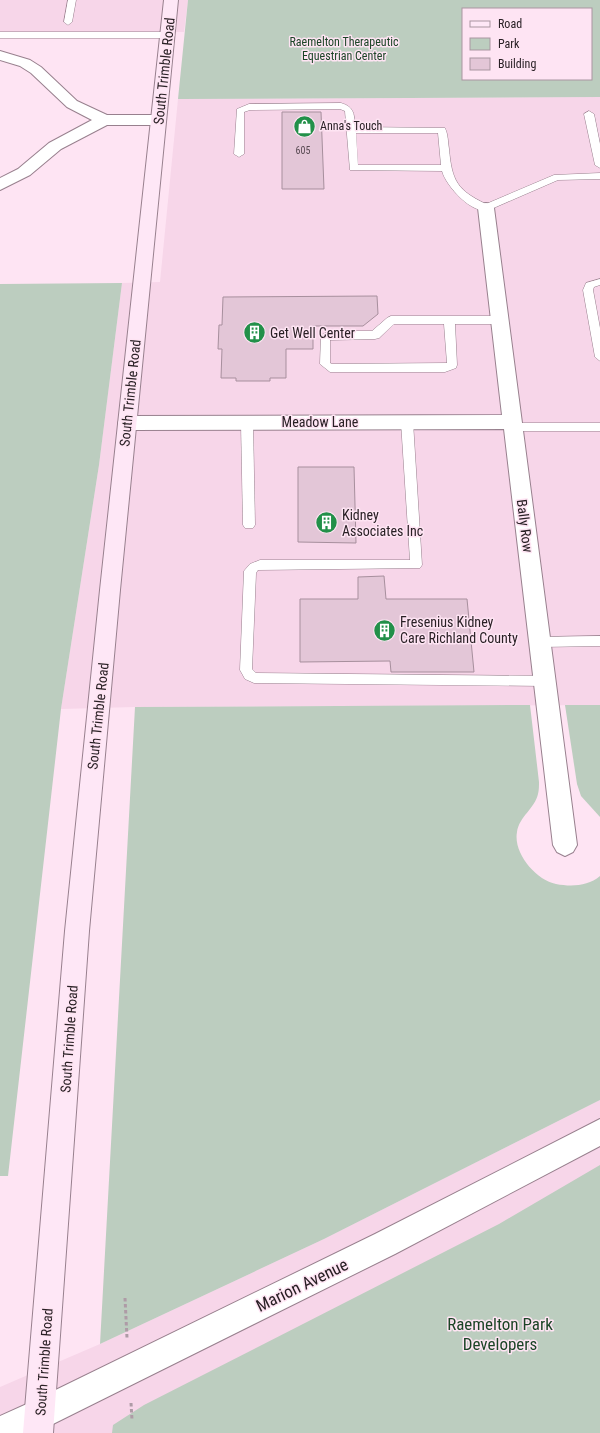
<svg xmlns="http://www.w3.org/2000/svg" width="600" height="1433" font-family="'Roboto Condensed',sans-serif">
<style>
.built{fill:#f7d6e9}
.green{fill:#bccdbf;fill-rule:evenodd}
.building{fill:#e3c6d7;stroke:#a78f9d}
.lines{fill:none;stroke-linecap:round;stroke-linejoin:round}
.service-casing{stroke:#98808e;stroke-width:1}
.minor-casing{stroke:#98808e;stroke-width:2}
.tertiary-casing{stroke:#98808e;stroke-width:2}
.secondary-casing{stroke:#98808e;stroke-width:2}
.path{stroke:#ae9ba6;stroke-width:3;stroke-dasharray:3.5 2.5;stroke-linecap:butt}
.service{fill:#fff;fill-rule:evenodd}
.minor{fill:#fff;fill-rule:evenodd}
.tertiary{fill:#fff;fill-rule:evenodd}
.secondary{fill:#fee7f6;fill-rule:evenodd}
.labels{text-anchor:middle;stroke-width:3;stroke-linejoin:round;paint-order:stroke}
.far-number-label{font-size:10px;fill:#584a52}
.far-park-label{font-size:12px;fill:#1b4426;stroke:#fee4f3}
.far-poi-label{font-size:12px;fill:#292025;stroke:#fee4f3;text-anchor:start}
.street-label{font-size:14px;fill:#292025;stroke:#fee4f3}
.poi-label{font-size:14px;fill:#292025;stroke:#fee4f3;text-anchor:start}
.near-street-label{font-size:17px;fill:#292025;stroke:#fee4f3}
.near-park-label{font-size:17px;fill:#1b4426;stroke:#fee4f3}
</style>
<rect width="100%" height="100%" fill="#fee4f3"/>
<g class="built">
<polygon points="0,0 188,0 184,32 0,32"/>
<polygon points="600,97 600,705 135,707 61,709 99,465 122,283 160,282 178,99"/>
<polygon points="600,1100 600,1433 0,1433 0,1387 100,1344 324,1239"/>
</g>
<g class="green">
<path d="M188,0H600V97L178,99ZM463,9H591V79H463Z"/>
<polygon points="122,283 99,465 61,709 8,1176 0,1176 0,284"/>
<path d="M530,705L539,782C539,786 539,790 538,794C535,808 519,817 517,832C513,853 536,880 556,884C572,887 588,886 600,876V1100L324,1239L100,1344L135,707Z"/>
<polygon points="565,705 600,705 600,817 581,796 577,784"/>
<polygon points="600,1165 600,1433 112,1433 113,1425 144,1405 499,1224"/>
</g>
<g class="building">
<polygon points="282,112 321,112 324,189 282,189"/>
<polygon points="377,296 378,314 363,326 313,326 313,349 286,349 286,378 270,378 270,381 236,381 236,378 221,378 222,349 218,349 219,325 222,325 223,297"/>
<polygon points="298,467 354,467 356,543 298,542"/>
<polygon points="384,576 386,599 467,599 474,672 391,672 390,661 300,662 300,599 358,599 358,577"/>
</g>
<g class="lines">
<defs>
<g id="service">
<polygon points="68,0 76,0 72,22 68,25 64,22"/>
<polygon points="0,32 168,32 172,35 168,38 0,38"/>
<path d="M341,103C355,107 354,115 355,127L445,128C448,134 448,143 449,149C452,181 457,190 486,204L554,175L600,173V179L558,180L489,210C472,215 446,186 442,171L350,170L345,111L340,109L250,110L244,112V154L239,157L234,154L237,109L249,104ZM356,133H438L441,165H358Z"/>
<polygon points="589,111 594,114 600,144 600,168 595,165 584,114"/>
<polygon points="600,279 600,285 594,287 593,290 600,328 600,361 595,357 583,290 586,283"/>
<path d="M391,316H500L505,320L500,324H455L457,365L456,368L445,372H330L320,364L321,335L330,331H372L387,318ZM394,324H444L447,363L332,364L330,363V340L375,339L379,338Z"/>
<polygon points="407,418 413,422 422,565 420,568 258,570 256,573 252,669 256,673 545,676 550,677 551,681 550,685 545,686 254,683 245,679 240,670 244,571 250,564 260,560 410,560 401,422"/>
<polygon points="247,419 253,423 255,525 253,528 245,528 243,525 241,423"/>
<polygon points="513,423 600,423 600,431 513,431 507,427"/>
<polygon points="600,636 600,646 540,647 536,646 534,642 536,638 540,637"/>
</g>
<g id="minor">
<polygon points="0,51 30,60 41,67 77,101 107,115 158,115 163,117 166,120 163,123 158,125 107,125 61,149 30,175 0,190 0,178 18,169 49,143 92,120 67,107 31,73 20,66 0,60"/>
<polygon points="486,203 492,204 494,208 577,845 573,852 565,856 557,852 553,845 504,429 127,430 120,428 118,423 120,418 127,416 502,415 478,208 480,204"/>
</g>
<polygon id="tertiary" points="600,1119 600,1146 395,1254 51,1425 31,1433 0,1433 0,1416 29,1403 375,1234"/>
<polygon id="secondary" points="164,0 178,0 120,590 89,931 53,1433 23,1433 65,931 100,590"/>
</defs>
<use href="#service" class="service-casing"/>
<use href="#minor" class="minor-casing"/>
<use href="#tertiary" class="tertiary-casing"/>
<use href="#secondary" class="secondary-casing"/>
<g class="path">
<polyline points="125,1298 127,1338"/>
<polyline points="131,1403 132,1420"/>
</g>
<use href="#service" class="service"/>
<use href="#minor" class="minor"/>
<use href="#tertiary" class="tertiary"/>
<use href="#secondary" class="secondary"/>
</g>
<defs>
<symbol id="shop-disc" viewBox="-11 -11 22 22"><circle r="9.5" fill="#229049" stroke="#fee4f3"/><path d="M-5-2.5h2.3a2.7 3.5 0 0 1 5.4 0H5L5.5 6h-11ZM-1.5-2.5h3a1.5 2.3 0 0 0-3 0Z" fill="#fff"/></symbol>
<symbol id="building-disc" viewBox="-11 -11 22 22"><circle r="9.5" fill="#229049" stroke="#fee4f3"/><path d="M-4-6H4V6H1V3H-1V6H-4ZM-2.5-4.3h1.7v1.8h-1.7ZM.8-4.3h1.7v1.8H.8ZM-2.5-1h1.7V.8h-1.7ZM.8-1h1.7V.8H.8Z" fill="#fff"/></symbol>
</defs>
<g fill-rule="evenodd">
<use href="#shop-disc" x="292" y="114" width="25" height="25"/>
<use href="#building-disc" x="242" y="320" width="25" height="25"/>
<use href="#building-disc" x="314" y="510" width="25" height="25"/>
<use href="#building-disc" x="372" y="618" width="25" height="25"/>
</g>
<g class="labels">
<g class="far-number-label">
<text x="303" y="154">605</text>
</g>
<g class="far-park-label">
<text x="344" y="46">Raemelton Therapeutic<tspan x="344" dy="14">Equestrian Center</tspan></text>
</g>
<g class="far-poi-label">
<text x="320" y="130">Anna's Touch</text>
</g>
<g class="street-label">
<text transform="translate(164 71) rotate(-84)" y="5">South Trimble Road</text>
<text transform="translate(130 393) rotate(-84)" y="5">South Trimble Road</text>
<text x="320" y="427">Meadow Lane</text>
<text transform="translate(525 526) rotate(83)" y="5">Bally Row</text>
<text transform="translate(98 716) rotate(-84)" y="5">South Trimble Road</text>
<text transform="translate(69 1039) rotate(-86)" y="5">South Trimble Road</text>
<text transform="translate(44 1362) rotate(-86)" y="5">South Trimble Road</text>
</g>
<g class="poi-label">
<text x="270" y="338">Get Well Center</text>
<text x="342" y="520">Kidney<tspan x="342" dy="16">Associates Inc</tspan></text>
<text x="400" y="627">Fresenius Kidney<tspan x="400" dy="16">Care Richland County</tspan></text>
</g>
<g class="near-street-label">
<text transform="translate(302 1285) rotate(-26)" y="6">Marion Avenue</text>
</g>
<g class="near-park-label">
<text x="500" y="1330">Raemelton Park<tspan x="500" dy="20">Developers</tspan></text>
</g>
</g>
<rect x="462" y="8" width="130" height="72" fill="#fee4f3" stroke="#a996a1"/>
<rect x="470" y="21" width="20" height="6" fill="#fee7f6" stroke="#a996a1"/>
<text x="498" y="28" font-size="12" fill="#292025">Road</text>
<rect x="470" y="38" width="20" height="12" fill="#bccdbf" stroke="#a996a1"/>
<text x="498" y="48" font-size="12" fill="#292025">Park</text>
<rect x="470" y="58" width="20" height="12" fill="#e3c6d7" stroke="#a996a1"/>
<text x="498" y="68" font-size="12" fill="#292025">Building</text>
</svg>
